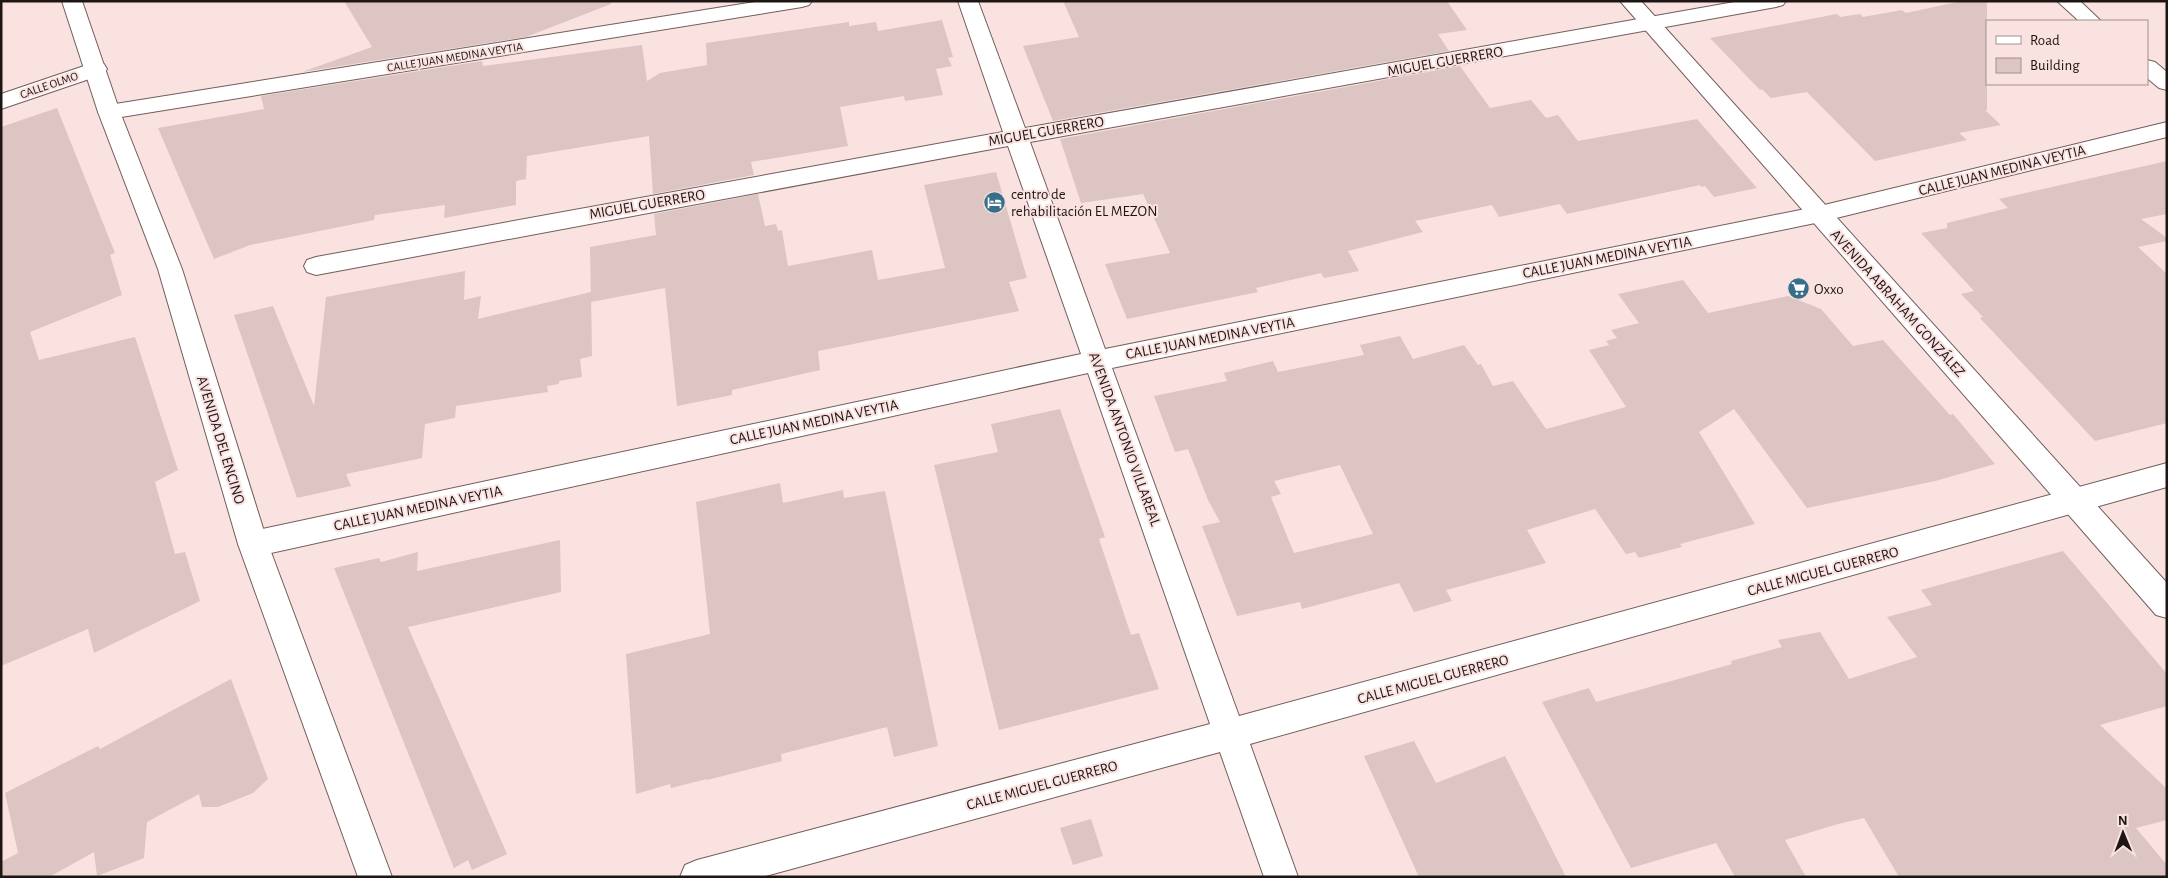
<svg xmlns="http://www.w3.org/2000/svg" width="2168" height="878" font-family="'Alegreya Sans',sans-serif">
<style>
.building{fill:#dcc5c3;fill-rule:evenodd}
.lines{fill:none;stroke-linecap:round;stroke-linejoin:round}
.minor-casing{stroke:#725d5c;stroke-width:2}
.major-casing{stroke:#725d5c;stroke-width:2}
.minor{fill:#fff;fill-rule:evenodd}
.major{fill:#fff;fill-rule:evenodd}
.labels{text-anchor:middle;stroke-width:4;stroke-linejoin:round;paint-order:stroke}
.far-street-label{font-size:12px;fill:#1e1615;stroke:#fae2e1}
.street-label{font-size:15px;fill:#1e1615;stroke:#fae2e1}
.poi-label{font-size:15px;fill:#1e1615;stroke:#fae2e1;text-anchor:start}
</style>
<rect width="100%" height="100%" fill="#fae2e1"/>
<g class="building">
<polygon points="344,1 611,1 611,4 526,37 302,72 372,47"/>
<polygon points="1063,1 1447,1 1467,30 1438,34 1449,51 1053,121 1023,46 1079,37"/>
<polygon points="1962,1 1987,1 1987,110 1985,110 2001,125 1959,133 1967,140 1875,161 1807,92 1771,98 1762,89 1760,90 1710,38 1837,14 1840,17 1860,14 1863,17 1902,10 1906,13"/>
<polygon points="942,20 953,57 948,58 952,66 936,69 943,95 905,101 904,96 840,107 848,146 751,162 754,175 653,194 649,136 527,156 526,179 516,181 516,205 444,218 445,205 375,215 374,220 250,245 214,259 158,128 264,109 261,96 482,61 483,66 642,45 647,81 660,73 707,65 706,43 849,22 849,26 876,22 878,31"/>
<polygon points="1460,66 1490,108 1531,100 1546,118 1558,115 1578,141 1697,119 1757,188 1714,197 1705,186 1701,187 1700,185 1567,214 1560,204 1499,217 1492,205 1415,221 1423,232 1348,251 1359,271 1324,278 1321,273 1256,288 1258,292 1127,319 1105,264 1170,253 1143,194 1081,203 1060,139"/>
<polygon points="57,108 115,253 110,255 122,295 30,332 39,360 135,337 178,470 155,482 175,554 185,552 200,601 94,653 88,629 1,666 1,127"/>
<polygon points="2167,161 2167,214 2141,219 2167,238 2167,241 2138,247 2167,274 2167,423 2095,441 1980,318 1983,317 1961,294 1974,291 1921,233 1947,228 1947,223 2008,208 1999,199"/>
<polygon points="996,172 1027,278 1009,282 1019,311 818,351 820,370 732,390 732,395 677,406 665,288 591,302 590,247 656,235 654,214 758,194 765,226 776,224 778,231 782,230 788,266 872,250 878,280 945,268 924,185"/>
<polygon points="465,271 464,300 481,296 478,319 591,292 592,356 580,359 582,377 559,381 559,384 547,386 548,392 456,406 455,418 425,424 422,458 346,474 351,486 297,498 234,315 273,306 314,406 326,297"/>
<path d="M1683,280L1708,313L1788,296L1821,309L1853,346L1883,340L1950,415L1953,414L1995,464L1935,481L1807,508L1734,409L1699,432L1755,524L1680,544L1682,547L1639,558L1635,552L1626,554L1595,509L1527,530L1546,563L1446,590L1452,601L1414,612L1399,583L1302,609L1300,602L1237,616L1202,526L1220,522L1208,500L1188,449L1175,452L1154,396L1227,381L1224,373L1273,361L1278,372L1364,355L1360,345L1400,336L1413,359L1464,345L1478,365L1481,364L1493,386L1513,381L1546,429L1626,407L1589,350L1609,345L1606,341L1617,338L1611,330L1639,323L1618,294ZM1340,465L1373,534L1294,553L1271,497L1281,494L1274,481Z"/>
<polygon points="1060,409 1105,537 1099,539 1131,635 1139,633 1159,689 999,730 934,465 998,452 991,424"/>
<polygon points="780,483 783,503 843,490 844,498 885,491 938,746 894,757 887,727 781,754 782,761 707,780 707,779 671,788 670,784 636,794 626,654 710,634 696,502"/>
<polygon points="560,540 561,592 408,627 507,854 472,870 468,860 454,868 334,568 379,558 381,562 418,552 417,571"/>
<polygon points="2063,551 2167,674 2167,706 2100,725 2167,789 2167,820 2136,828 2167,865 2167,877 1899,877 1864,818 1838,824 1785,840 1806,877 1735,877 1716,843 1631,868 1542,702 1589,688 1596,702 1732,664 1731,661 1782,647 1778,640 1820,632 1849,679 1917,657 1887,617 1932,605 1921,590"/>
<polygon points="231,679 268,779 253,793 218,807 202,807 199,794 147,822 144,858 97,876 94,852 49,877 1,877 1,862 18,853 5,793 98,746 100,749"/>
<polygon points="1414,741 1436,783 1505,756 1566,877 1419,877 1364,756"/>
<polygon points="1091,819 1103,856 1073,865 1060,828"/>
</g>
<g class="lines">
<defs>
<g id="minor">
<polygon points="761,1 812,1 809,5 802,7 109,119 101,117 98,112 101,107 109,105"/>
<polygon points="958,1 978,1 1025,128 1740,1 1786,1 1783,5 1776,7 1030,142 1105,349 1820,206 2167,122 2167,137 1820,222 1112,368 1239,716 2167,463 2167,487 1250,744 1298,877 1264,877 1220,752 762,877 680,877 685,865 697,860 1210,724 1088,373 253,557 243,553 238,544 243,535 253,531 1081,354 1008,146 316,275 307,272 304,266 307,260 316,257 1003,132"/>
<polygon points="2057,1 2080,1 2101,21 2079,21"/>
<polygon points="2147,60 2155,62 2167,72 2167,90 2159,88 2147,78"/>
<polygon points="96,62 104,64 107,69 104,74 1,109 1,94"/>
</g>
<g id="major">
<polygon points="62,1 82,1 120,112 182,269 268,544 392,877 358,877 238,544 158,269 98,112"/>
<polygon points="1620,1 1641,1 2167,583 2167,618 2156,615"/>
</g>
</defs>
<use href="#minor" class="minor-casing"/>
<use href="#major" class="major-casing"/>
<use href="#minor" class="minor"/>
<use href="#major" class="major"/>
</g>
<defs>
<symbol id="hotel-disc" viewBox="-11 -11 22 22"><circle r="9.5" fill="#376e89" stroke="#fae2e1"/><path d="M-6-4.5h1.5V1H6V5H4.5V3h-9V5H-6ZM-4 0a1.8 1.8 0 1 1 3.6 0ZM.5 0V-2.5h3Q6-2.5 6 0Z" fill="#fff"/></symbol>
<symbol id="supermarket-disc" viewBox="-11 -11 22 22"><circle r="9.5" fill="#376e89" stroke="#fae2e1"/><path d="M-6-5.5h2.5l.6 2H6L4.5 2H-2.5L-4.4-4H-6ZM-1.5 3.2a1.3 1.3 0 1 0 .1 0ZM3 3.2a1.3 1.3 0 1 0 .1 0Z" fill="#fff"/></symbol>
</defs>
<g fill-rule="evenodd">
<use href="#hotel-disc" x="982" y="190" width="25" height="25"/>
<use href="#supermarket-disc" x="1786" y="276" width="25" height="25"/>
</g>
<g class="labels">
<g class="far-street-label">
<text transform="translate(455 57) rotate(-9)" y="4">CALLE JUAN MEDINA VEYTIA</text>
<text transform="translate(49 85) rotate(-19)" y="4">CALLE OLMO</text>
</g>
<g class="street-label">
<text transform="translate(1445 61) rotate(-10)" y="5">MIGUEL GUERRERO</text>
<text transform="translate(1046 131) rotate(-10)" y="5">MIGUEL GUERRERO</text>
<text transform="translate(2002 170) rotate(-14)" y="5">CALLE JUAN MEDINA VEYTIA</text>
<text transform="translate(647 204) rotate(-10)" y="5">MIGUEL GUERRERO</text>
<text transform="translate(1607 257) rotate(-11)" y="5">CALLE JUAN MEDINA VEYTIA</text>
<text transform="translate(1898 303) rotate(48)" y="5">AVENIDA ABRAHAM GONZÁLEZ</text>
<text transform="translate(1210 338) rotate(-11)" y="5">CALLE JUAN MEDINA VEYTIA</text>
<text transform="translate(814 422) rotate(-12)" y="5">CALLE JUAN MEDINA VEYTIA</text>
<text transform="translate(1125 439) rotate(70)" y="5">AVENIDA ANTONIO VILLAREAL</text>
<text transform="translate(221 440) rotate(73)" y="5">AVENIDA DEL ENCINO</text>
<text transform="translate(418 508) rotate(-12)" y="5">CALLE JUAN MEDINA VEYTIA</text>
<text transform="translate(1823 571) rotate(-15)" y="5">CALLE MIGUEL GUERRERO</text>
<text transform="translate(1433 679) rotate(-15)" y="5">CALLE MIGUEL GUERRERO</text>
<text transform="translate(1042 785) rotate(-15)" y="5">CALLE MIGUEL GUERRERO</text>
</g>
<g class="poi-label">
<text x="1011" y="199">centro de<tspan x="1011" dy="17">rehabilitación EL MEZON</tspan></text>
<text x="1814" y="294">Oxxo</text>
</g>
</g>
<rect width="2168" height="878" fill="none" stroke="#1e1615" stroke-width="5"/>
<rect x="1986" y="20" width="162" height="65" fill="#fae2e1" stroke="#a2908f"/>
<rect x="1996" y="36" width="25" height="8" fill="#ffffff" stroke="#a2908f"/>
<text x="2030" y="45" font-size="15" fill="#1e1615">Road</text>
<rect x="1996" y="58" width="25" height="15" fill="#dcc5c3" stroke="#a2908f"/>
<text x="2030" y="70" font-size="15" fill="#1e1615">Building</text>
<g transform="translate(2123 833) rotate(359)" stroke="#fae2e1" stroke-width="4" paint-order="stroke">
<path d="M0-4L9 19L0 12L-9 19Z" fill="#1e1615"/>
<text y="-8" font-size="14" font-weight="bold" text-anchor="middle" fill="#1e1615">N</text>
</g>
</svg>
